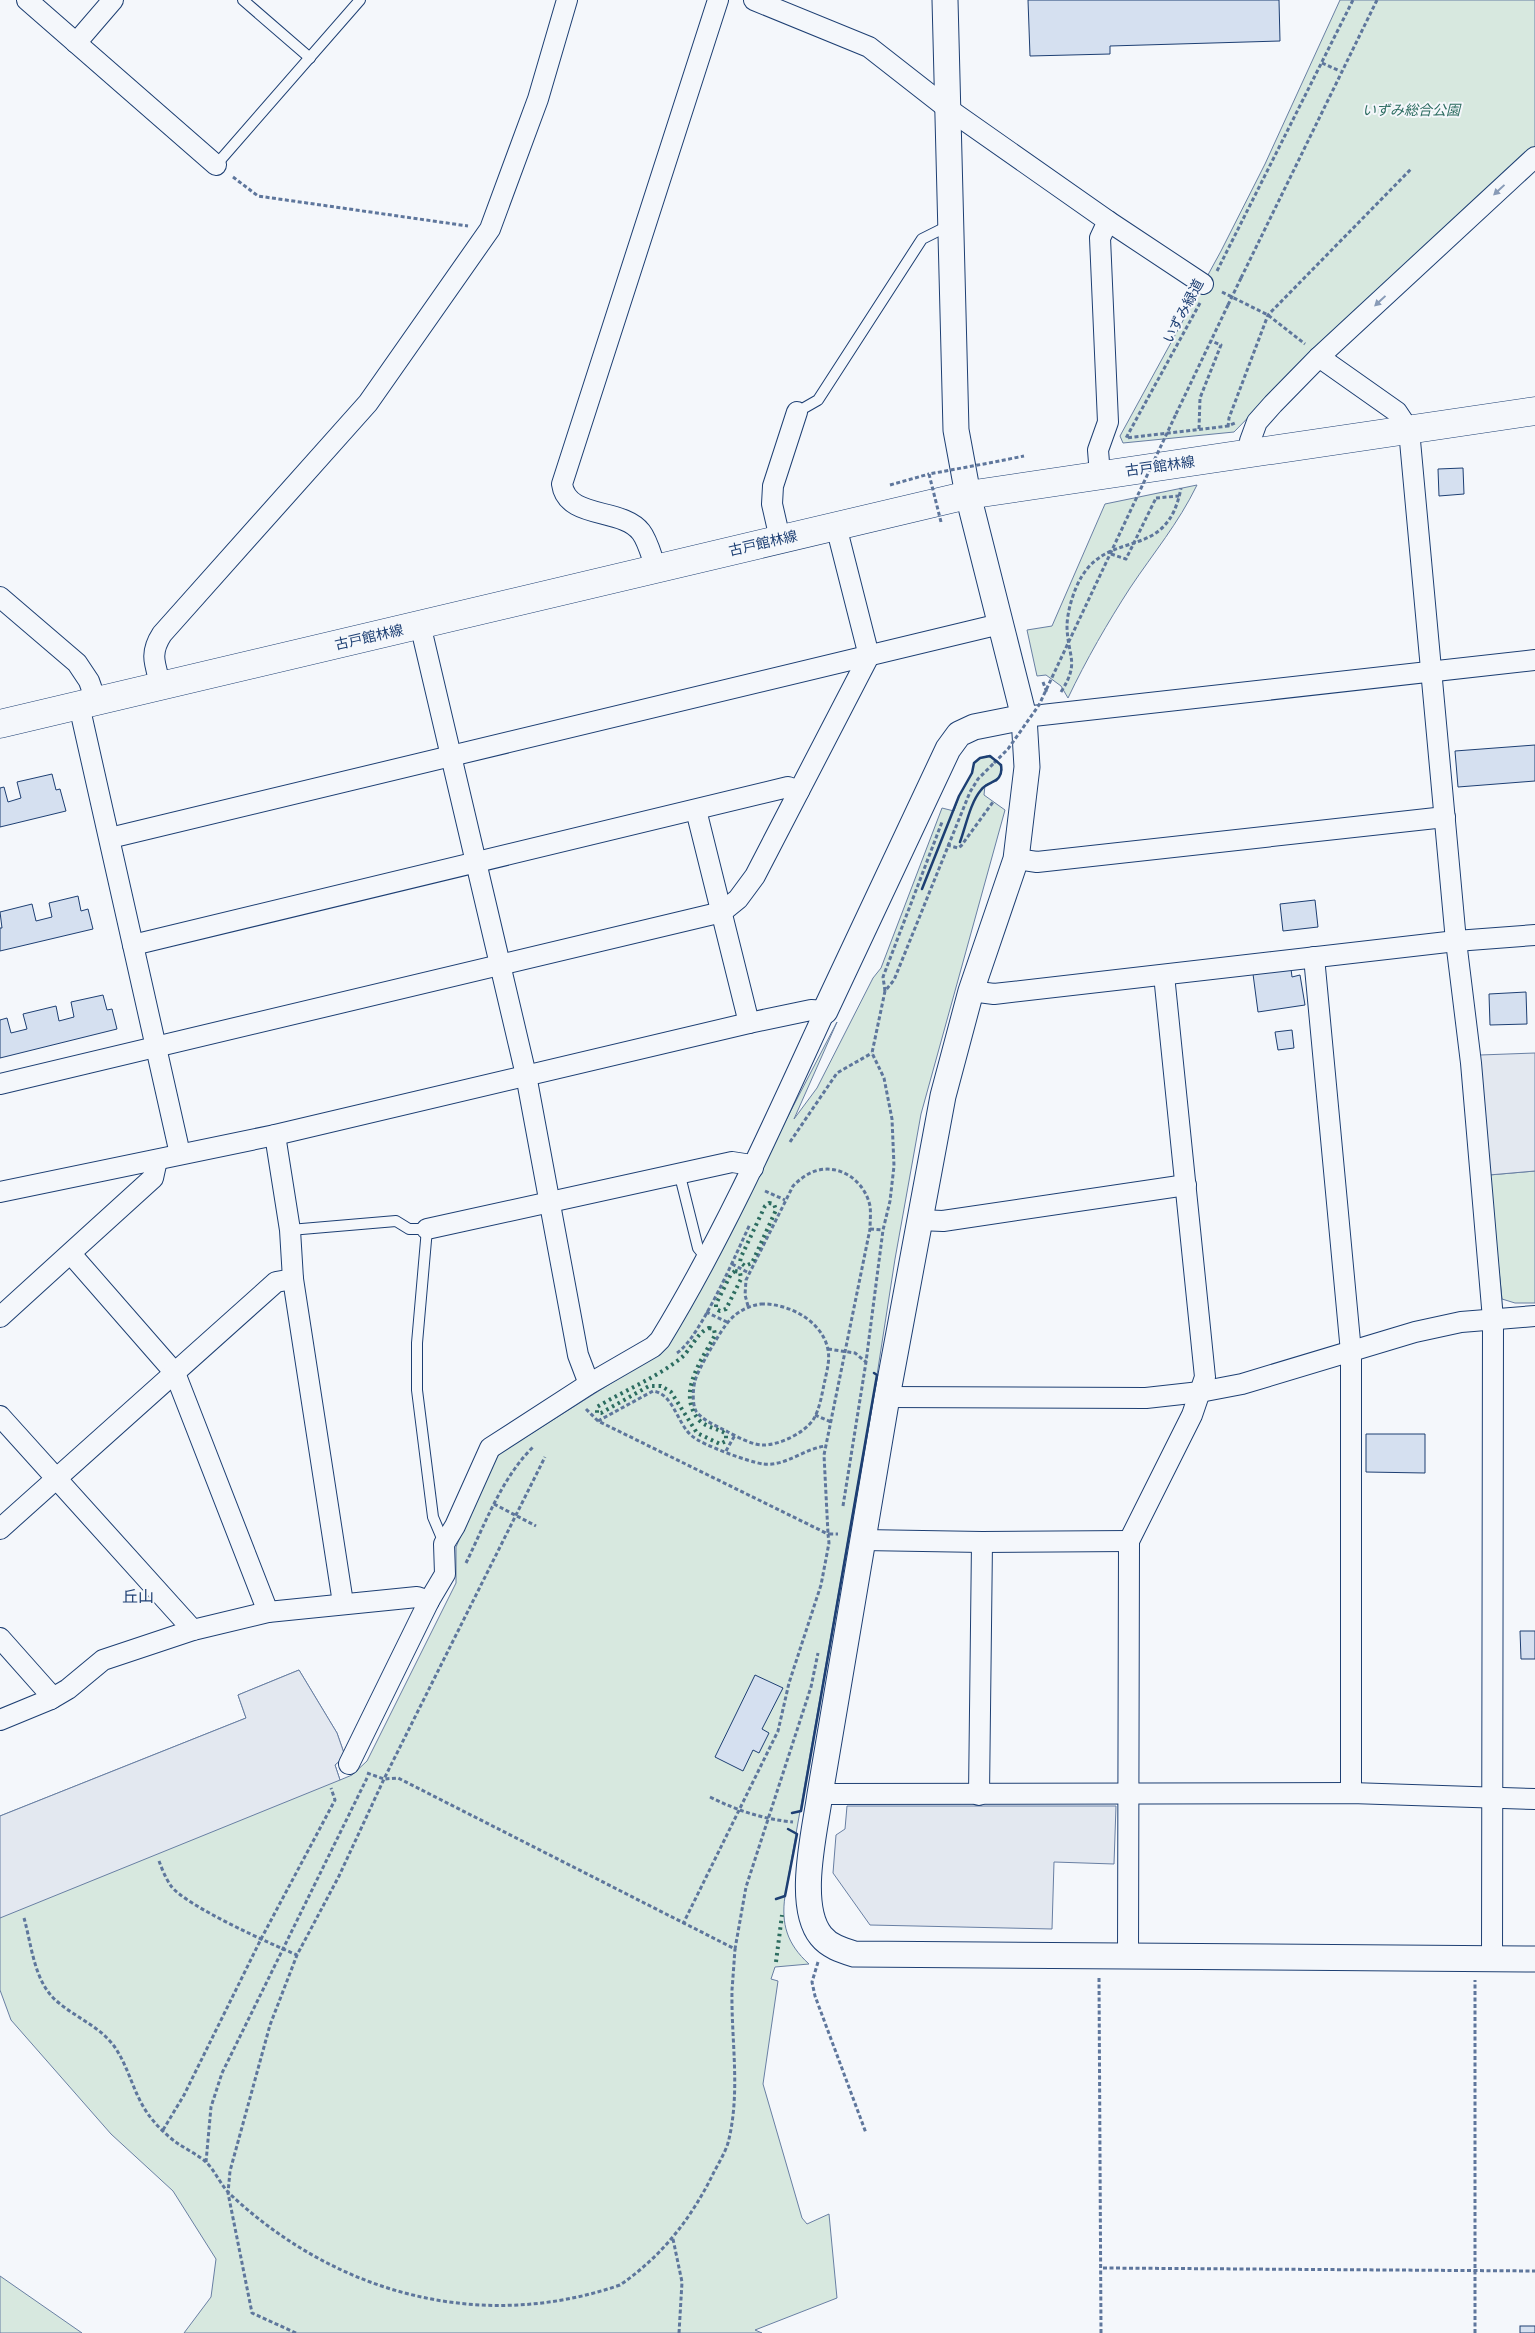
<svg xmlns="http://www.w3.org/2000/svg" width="1535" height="2333" font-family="'Noto Serif','Noto Sans JP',serif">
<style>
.green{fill:#d7e8df;stroke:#687fa3}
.parking{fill:#e3e8f0;stroke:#687fa3}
.building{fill:#d5e0f0;stroke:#1d3f73}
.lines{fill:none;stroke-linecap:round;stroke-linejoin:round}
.service-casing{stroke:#1d3f73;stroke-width:12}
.minor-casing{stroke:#1d3f73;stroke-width:22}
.tertiary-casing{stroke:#1d3f73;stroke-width:27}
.secondary-casing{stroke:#1d3f73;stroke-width:29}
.path{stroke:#5e769c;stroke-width:3;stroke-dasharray:4 2.5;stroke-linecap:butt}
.service{stroke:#f4f7fb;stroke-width:10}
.minor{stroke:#f4f7fb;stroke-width:20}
.tertiary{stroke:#f4f7fb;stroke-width:25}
.secondary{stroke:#f4f7fb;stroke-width:28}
.path-bridge{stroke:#5e769c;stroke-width:3;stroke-dasharray:4 2.5;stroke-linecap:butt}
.hedge{stroke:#2c6c60;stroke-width:4;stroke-dasharray:2.5 4;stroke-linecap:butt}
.wall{stroke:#1d3f73;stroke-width:2.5}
.oneway{fill:#889bb7}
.labels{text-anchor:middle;stroke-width:4;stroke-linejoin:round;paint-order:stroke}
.park-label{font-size:14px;font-style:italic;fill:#2c6c60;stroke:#f4f7fb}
.street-label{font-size:14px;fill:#1d3f73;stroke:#f4f7fb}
.quarter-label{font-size:16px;fill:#1d3f73;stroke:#f4f7fb}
</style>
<rect width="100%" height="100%" fill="#f4f7fb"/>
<g class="green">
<polygon points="1340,0 1535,0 1535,147 1313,351 1234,432 1123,443 1120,436 1221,251 1265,164"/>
<path d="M1197,485C1178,524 1154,552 1130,588C1108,622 1086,660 1068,698L1061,686L1046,675L1037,676L1027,630L1052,626L1105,504Z"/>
<path d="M987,756L998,761L1002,770L997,781L985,785L984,795L1005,810L921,1114L895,1259L877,1375L785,1896C781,1924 787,1944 809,1964L775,1967L771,1979L778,1981L763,2084L802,2218L807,2224L829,2214L837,2298L755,2330L762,2333H184L211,2297L216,2259L173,2191L111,2134L11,2020L0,1990V1816L246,1718L238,1695L299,1670L337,1733L345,1756L335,1765L340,1780L352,1775L367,1761L456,1583V1547L493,1461L502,1452L662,1351L671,1341L837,1022L794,1119L817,1088L873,978L881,968L942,808L954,811L959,796L972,773L974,763L980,758Z"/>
<polygon points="1535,1171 1535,1303 1515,1303 1502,1299 1489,1175"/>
<polygon points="0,2276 82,2333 0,2333"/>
</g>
<g class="parking">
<polygon points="1535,1053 1535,1171 1489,1175 1480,1055"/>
<polygon points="299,1670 337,1733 345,1756 335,1765 340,1780 0,1918 0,1816 246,1718 238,1695"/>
<polygon points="847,1806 1116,1806 1114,1864 1054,1862 1052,1929 870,1925 833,1873 836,1835 845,1829"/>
</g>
<g class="building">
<polygon points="1028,0 1279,0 1280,41 1110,46 1110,54 1030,56"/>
<polygon points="1463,468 1464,494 1439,496 1438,469"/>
<polygon points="1535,745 1535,781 1458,787 1455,751"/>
<polygon points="52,774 56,790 60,789 66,811 0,827 0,788 4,787 8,802 21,798 17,782"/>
<polygon points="78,896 81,911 88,909 93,929 0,951 0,928 2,928 0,912 32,904 36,921 52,917 49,903"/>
<polygon points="1315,900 1318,927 1283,931 1280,904"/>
<polygon points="1291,969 1292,977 1300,975 1305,1005 1258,1012 1253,974"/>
<polygon points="1526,992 1527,1024 1490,1025 1489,994"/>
<polygon points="103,995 107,1010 112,1009 117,1029 0,1058 0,1020 7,1018 11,1033 27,1029 23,1014 56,1006 59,1021 74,1017 71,1002"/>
<polygon points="1292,1030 1294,1048 1278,1050 1275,1032"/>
<polygon points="1366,1434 1425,1434 1425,1473 1366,1472"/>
<polygon points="1520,1631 1535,1631 1535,1659 1521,1659"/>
<polygon points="755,1675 783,1688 762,1729 769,1733 759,1753 753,1750 743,1771 715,1757"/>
<rect x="1520" y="2326" width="15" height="7"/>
</g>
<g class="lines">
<defs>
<g id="service">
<polyline points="243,0 310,58"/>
<polyline points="216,165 360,0"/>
<polyline points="797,412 818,400 922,239 950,225"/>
<polyline points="679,1172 698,1248 707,1259"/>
<polyline points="290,1230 396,1221 409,1229 427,1229 417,1343 417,1390 433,1517 444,1543"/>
</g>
<g id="minor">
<polyline points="27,0 216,165"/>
<polyline points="754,0 869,47 947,108 1108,221 1203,284"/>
<polyline points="76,43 113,0"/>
<polyline points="1319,357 1397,412 1409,430 1456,941 1471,1063 1493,1319 1492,1959"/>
<polyline points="1250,453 1250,441 1257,422 1273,404 1319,357 1535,157"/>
<polyline points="1100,475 1098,450 1108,422 1100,238 1108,221"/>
<polyline points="780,539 772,504 773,486 797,412"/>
<path d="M656,568C652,558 648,541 641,532C622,507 567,520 562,484L718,0"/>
<polyline points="0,597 77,663 89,681 96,701"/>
<polyline points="420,624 526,1075 578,1355 589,1384"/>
<path d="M161,686C155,664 149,654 162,634L368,403L490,229L538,99L567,0"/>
<polyline points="79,705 180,1154"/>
<polyline points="1024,717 1535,660"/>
<polyline points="696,810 749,1023"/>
<polyline points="110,838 1000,624"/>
<polyline points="1016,859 1037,862 1445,817"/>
<polyline points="133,945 788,787 799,791"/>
<polyline points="1314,957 1351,1352 1351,1793"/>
<polyline points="971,991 994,994 1456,941 1535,935"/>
<polyline points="0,1084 722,912 738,899 755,876 869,656 836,526"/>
<polyline points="275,1135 290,1230 293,1279 343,1603"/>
<path d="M0,1192L275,1135L749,1023L811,1010L825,1011C774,1122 724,1235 660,1340L653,1347L589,1384L490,1448L455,1526L444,1544L445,1574L429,1601L349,1764"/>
<polyline points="919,1220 943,1221 1186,1185"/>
<polyline points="427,1229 732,1162 745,1164 753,1168"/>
<polyline points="71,1254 175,1373 268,1612"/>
<polyline points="0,1317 153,1178 157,1160"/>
<polyline points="887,1397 1146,1398 1200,1392 1242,1384 1415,1332 1461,1322 1535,1316"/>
<polyline points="0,1416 193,1630"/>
<polyline points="0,1529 276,1282 293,1279"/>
<polyline points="863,1540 982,1542 1129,1541"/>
<polyline points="0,1638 48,1692 51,1699"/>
<polyline points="0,1720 51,1699 68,1689 103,1660 193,1630 268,1612 417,1597 429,1601"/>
<polyline points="820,1794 1351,1793 1535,1799"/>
<polyline points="979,1795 982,1542"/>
<polyline points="1128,1957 1129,1541 1192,1415 1205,1377 1164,975"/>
</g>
<g id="tertiary">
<path d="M945,0L956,430L968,495L1024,717L1027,767L1016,859L971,991L943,1096L887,1397L820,1794C815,1831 796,1905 821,1936C829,1946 841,1950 854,1954L1535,1959"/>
<polyline points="825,1011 948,749 959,734 974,727 1024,717"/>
</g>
<polyline id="secondary" points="0,724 968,495 1535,411"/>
</defs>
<use href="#service" class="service-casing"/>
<use href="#minor" class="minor-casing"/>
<use href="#tertiary" class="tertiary-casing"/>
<use href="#secondary" class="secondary-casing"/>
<g class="path">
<polyline points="1322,63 1340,71"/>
<polyline points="233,177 258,196 468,226"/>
<polyline points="1217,271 1353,0"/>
<polyline points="1241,278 1377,0"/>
<polyline points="1222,292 1268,315 1305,344"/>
<polyline points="1200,303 1126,438 1228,426 1235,423"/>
<polyline points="1176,414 1228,305"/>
<polyline points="1228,427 1229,418 1268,315 1412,168"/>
<polyline points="1199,429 1200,398 1221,345 1211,341"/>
<polyline points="989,463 1024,456"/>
<polyline points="890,485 929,474"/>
<polyline points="1156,498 1179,496"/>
<polyline points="1043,682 1047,693"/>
<path d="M1061,692C1080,662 1068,658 1067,627C1067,611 1074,589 1082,576C1112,528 1167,562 1181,488"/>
<polyline points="947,845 958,848 961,846 993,802"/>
<polyline points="885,991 883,977 942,822"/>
<polyline points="790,1142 837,1073 872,1053"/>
<polyline points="765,1191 785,1200"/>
<polyline points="870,1229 883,1230"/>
<polyline points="732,1264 749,1273"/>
<path d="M761,1304C788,1303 823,1321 828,1350C830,1360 827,1370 825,1380C822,1393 820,1409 813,1420C804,1433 780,1445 763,1445C752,1445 738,1437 728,1432C717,1426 703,1421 696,1411C692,1404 693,1388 695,1381C697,1371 722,1328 729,1321C738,1311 748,1306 761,1304Z"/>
<path d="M748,1306L745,1295L746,1280L793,1186C800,1179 809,1172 819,1170C842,1165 865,1182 870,1206C871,1213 870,1222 870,1229L824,1455L828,1534H838"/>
<polyline points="706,1312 727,1322"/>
<polyline points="828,1349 855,1353 866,1362"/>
<path d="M677,1353C700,1338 737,1252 750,1224"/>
<polyline points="586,1409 598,1421 828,1534 829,1543 821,1585 789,1683 778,1731 683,1924"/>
<polyline points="815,1415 831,1422"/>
<path d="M598,1421L653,1391C674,1394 677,1424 692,1436C702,1445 749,1462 763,1464C785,1467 805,1448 826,1446"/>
<polyline points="726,1451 735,1435"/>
<polyline points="494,1504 536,1526"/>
<polyline points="843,1506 866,1362 883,1230 890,1201 894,1166 892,1119 884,1078 872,1053 885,991 894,980 970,792 978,779 994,763"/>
<path d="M466,1563C485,1524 502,1477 534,1446"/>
<polyline points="367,1773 384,1779 398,1778 735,1949 746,1887 811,1687 818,1653"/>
<path d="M710,1797C738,1811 763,1819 793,1822"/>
<path d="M159,1861C162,1869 166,1879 171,1886C186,1906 271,1944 297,1955"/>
<path d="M24,1918C32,1946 34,1984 59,2003C77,2018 100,2027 114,2046C129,2067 133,2093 148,2114C155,2124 167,2136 177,2143C186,2149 198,2155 206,2162C216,2172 221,2186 231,2195C337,2294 481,2333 620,2285C661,2257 691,2219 713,2174C718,2164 725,2153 728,2143C741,2092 731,2041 732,1990C733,1977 734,1963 735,1949"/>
<polyline points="818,1962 812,1982 815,1996 866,2133"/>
<polyline points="1099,1978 1101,2333"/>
<polyline points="163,2130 184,2095 261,1939 335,1800 331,1788"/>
<polyline points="206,2162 211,2107 222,2073 367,1778"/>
<polyline points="673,2239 682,2282 679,2333"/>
<polyline points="1103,2268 1535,2271"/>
<polyline points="296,2333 252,2313 228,2193 230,2171 270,2025 297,1955 339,1876 384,1779 545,1457"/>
<polyline points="1475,2333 1475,1980"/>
</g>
<use href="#service" class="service"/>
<use href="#minor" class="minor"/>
<use href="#tertiary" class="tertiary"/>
<use href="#secondary" class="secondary"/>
<g class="path-bridge">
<polyline points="1228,305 1241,278"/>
<polyline points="941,522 929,474 989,463"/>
<polyline points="1111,554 1126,559 1156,498"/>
<polyline points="994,763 1008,749 1039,705 1176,414"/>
</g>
<g class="hedge">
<polygon points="769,1203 774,1204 776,1210 752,1263 745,1266 740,1262 741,1257 765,1206"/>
<polygon points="735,1271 740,1272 741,1279 726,1309 720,1311 716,1309 716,1304 731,1274"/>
<path d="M709,1328L714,1329L715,1335C702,1360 676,1393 699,1420C707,1428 718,1428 726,1434V1441L720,1444L697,1433L671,1392L661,1386H649L601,1413H597V1407C625,1390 656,1378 681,1358C691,1350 697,1332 709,1328Z"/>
<polyline points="776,1962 782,1915"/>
</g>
<g class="wall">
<path d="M922,889L959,796L972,773L974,763L980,758L990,756L1001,765C1004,784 988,780 981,790C970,803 966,826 960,842"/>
<polyline points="792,1813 801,1811 877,1375 874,1373"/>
<polyline points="776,1899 785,1896 797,1834 788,1829"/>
</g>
</g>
<defs><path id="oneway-solid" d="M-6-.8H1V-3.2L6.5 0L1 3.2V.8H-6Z" transform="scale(1.25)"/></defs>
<g class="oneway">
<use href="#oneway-solid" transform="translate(1499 190) rotate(137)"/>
<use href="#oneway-solid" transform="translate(1380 301) rotate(137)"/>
</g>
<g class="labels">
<g class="park-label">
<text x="1411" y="115">いずみ総合公園</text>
</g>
<g class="street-label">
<text transform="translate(1183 311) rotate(-62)" y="5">いずみ緑道</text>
<text transform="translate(1160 466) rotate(-8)" y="5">古戸館林線</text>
<text transform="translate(763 543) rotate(-13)" y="5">古戸館林線</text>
<text transform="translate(369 637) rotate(-13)" y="5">古戸館林線</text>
</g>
<g class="quarter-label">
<text x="138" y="1602">丘山</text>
</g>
</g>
</svg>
